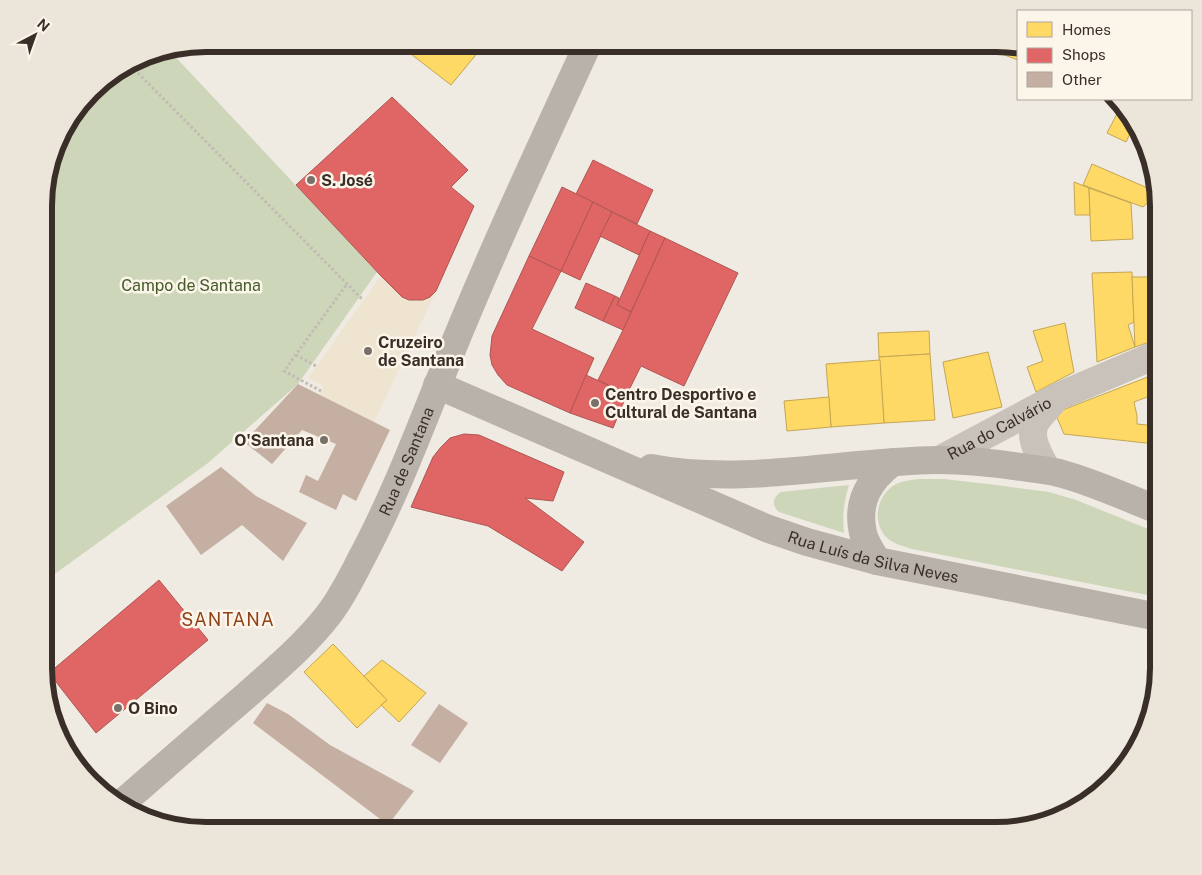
<svg xmlns="http://www.w3.org/2000/svg" width="1202" height="875" font-family="'Public Sans',sans-serif">
<style>
.green{fill:#ced6ba}
.plaza{fill:#eee4d0}
.homes{fill:#ffd966;stroke:#c4a653}
.shops{fill:#e06666;stroke:#ae5653}
.building{fill:#c5afa2}
.lines{fill:none;stroke-linecap:round;stroke-linejoin:round}
.path{stroke:#c2bbb3;stroke-width:3;stroke-dasharray:2.5 2.5;stroke-linecap:butt}
.minor{stroke:#c9c2bb;stroke-width:28}
.secondary{stroke:#b9b2ab;stroke-width:28}
.poi-dot{fill:#797069;stroke:#fcf5ea;stroke-width:2}
.labels{text-anchor:middle;stroke-width:5;stroke-linejoin:round;paint-order:stroke}
.poi-label{font-size:16px;font-weight:bold;fill:#3a2f28;stroke:#fcf5ea;text-anchor:start}
.park-label{font-size:16px;fill:#445b29;stroke:#fcf5ea}
.street-label{font-size:16px;fill:#3a2f28;stroke:#fcf5ea}
.neighbourhood-label{font-size:18px;letter-spacing:1px;fill:#924018;stroke:#fcf5ea}
.rim{fill:none;stroke:#3a2f28;stroke-width:6}
</style>
<rect width="100%" height="100%" fill="#efeae2"/>
<g class="green">
<polygon points="169,50 377,272 298,384 208,463 45,581 45,185 65,125 99,84 154,52"/>
<path d="M919,479H944L996,485L1049,492L1076,500L1158,533V597L912,549C903,546 894,544 887,538C871,522 877,494 896,484C902,481 912,480 919,479Z"/>
<path d="M849,485C844,501 842,516 844,533L779,512C771,505 773,497 781,492Z"/>
</g>
<polygon class="plaza" points="381,276 402,297 409,300 423,300 430,297 436,291 374,422 320,395 324,386 308,378"/>
<g class="homes">
<polygon points="398,44 470,44 479,51 451,85"/>
<polygon points="993,44 1006,44 1018,47 1018,60 991,50"/>
<polygon points="1120,108 1134,125 1126,142 1107,133"/>
<polygon points="1092,164 1157,192 1157,194 1143,207 1083,185"/>
<polygon points="1074,182 1089,188 1090,215 1075,215"/>
<polygon points="1089,188 1131,203 1133,239 1091,241"/>
<polygon points="1132,272 1134,322 1128,325 1135,347 1097,362 1092,273"/>
<polygon points="1132,277 1148,277 1149,304 1158,301 1158,339 1135,347"/>
<polygon points="1065,323 1074,372 1036,392 1027,367 1043,361 1033,331"/>
<polygon points="929,331 930,354 879,357 878,333"/>
<polygon points="988,352 1002,407 953,418 943,362"/>
<polygon points="930,354 935,420 884,423 879,357"/>
<polygon points="880,360 884,423 831,427 826,364"/>
<polygon points="1158,373 1158,393 1134,402 1137,416 1137,424 1156,426 1155,444 1064,434 1055,413"/>
<polygon points="829,397 831,427 787,431 784,401"/>
<polygon points="333,644 387,700 357,728 304,672"/>
<polygon points="382,660 426,693 399,722 381,705 387,700 364,676"/>
</g>
<g class="shops">
<polygon points="392,97 468,170 451,187 474,206 436,291 430,297 423,300 409,300 402,297 381,276 296,185"/>
<polygon points="593,160 653,190 637,224 576,194"/>
<polygon points="562,187 593,202 561,271 529,256"/>
<polygon points="593,202 612,212 580,280 561,271"/>
<polygon points="612,212 650,231 639,255 600,236"/>
<polygon points="650,231 665,238 631,312 617,305"/>
<polygon points="665,238 738,273 684,386 641,366 627,394 598,380 623,330"/>
<polygon points="529,256 561,271 532,329 594,358 570,413 507,385 498,375 492,365 490,355 492,336"/>
<polygon points="586,283 615,296 603,321 575,308"/>
<polygon points="615,296 619,298 617,305 631,312 623,330 603,321"/>
<polygon points="586,375 627,394 613,428 570,413"/>
<polygon points="464,434 479,435 564,472 553,501 525,498 584,542 562,571 488,526 411,507 433,457 441,447 450,438"/>
<polygon points="159,580 208,640 96,733 49,673"/>
</g>
<g class="building">
<polygon points="298,384 390,430 356,501 343,494 336,510 299,492 306,475 318,481 336,444 302,430 272,464 244,442"/>
<polygon points="221,467 256,496 307,523 283,561 242,525 201,555 166,506"/>
<polygon points="267,703 288,714 330,745 414,791 388,825 253,723"/>
<polygon points="439,704 468,723 440,763 411,745"/>
</g>
<g class="lines">
<g class="path">
<polyline points="131,66 363,300"/>
<polyline points="296,355 316,366"/>
<polyline points="321,391 284,371 347,284"/>
</g>
<g class="minor">
<path id="s1" d="M939,460L1057,397L1158,354"/>
<path d="M1047,470C1040,456 1027,437 1036,422C1041,414 1049,407 1054,400"/>
</g>
<g class="secondary">
<path id="s2" d="M437,385L766,528L807,542L877,561L1158,617"/>
<path d="M651,468C744,486 844,461 938,460C966,460 994,463 1021,467C1034,469 1046,470 1059,473C1093,482 1125,497 1158,510"/>
<path d="M877,561C872,552 865,543 863,533C856,502 869,480 893,462"/>
<path id="s3" d="M120,805C162,768 205,731 248,694C276,669 306,644 329,614C342,597 352,577 361,559C396,494 421,425 449,357C492,251 540,148 588,44"/>
</g>
</g>
<g class="poi-dot">
<circle cx="311" cy="180" r="5"/>
<circle cx="368" cy="351" r="5"/>
<circle cx="595" cy="403" r="5"/>
<circle cx="324" cy="440" r="5"/>
<circle cx="118" cy="708" r="5"/>
</g>
<g class="labels">
<g class="poi-label">
<text x="321" y="186">S. José</text>
<text x="378" y="348">Cruzeiro<tspan x="378" dy="18">de Santana</tspan></text>
<text x="605" y="400">Centro Desportivo e<tspan x="605" dy="18">Cultural de Santana</tspan></text>
<text x="314" y="446" text-anchor="end">O'Santana</text>
<text x="128" y="714">O Bino</text>
</g>
<g class="park-label">
<text x="191" y="291">Campo de Santana</text>
</g>
<g class="street-label">
<text dy="6" stroke="none"><textPath href="#s1" startOffset="68">Rua do Calvário</textPath></text>
<text dy="6" stroke="none"><textPath href="#s3" startOffset="455">Rua de Santana</textPath></text>
<text dy="6" stroke="none"><textPath href="#s2" startOffset="470">Rua Luís da Silva Neves</textPath></text>
</g>
<g class="neighbourhood-label">
<text x="228" y="626">SANTANA</text>
</g>
</g>
<path d="M0 0H1202V875H0ZM206 52H996A154 154 0 0 1 1150 206V668A154 154 0 0 1 996 822H206A154 154 0 0 1 52 668V206A154 154 0 0 1 206 52Z" fill="#ece5da" fill-rule="evenodd"/>
<path class="rim" d="M206 52H996A154 154 0 0 1 1150 206V668A154 154 0 0 1 996 822H206A154 154 0 0 1 52 668V206A154 154 0 0 1 206 52Z"/>
<rect x="1017" y="10" width="175" height="90" fill="#fcf5ea" stroke="#aea69c"/>
<rect x="1027" y="22" width="25" height="15" fill="#ffd966" stroke="#aea69c"/>
<text x="1062" y="35" font-size="15" fill="#3a2f28">Homes</text>
<rect x="1027" y="48" width="25" height="15" fill="#e06666" stroke="#aea69c"/>
<text x="1062" y="60" font-size="15" fill="#3a2f28">Shops</text>
<rect x="1027" y="72" width="25" height="15" fill="#c5afa2" stroke="#aea69c"/>
<text x="1062" y="85" font-size="15" fill="#3a2f28">Other</text>
<g transform="translate(35 35) rotate(41)" stroke="#fcf5ea" stroke-width="4" paint-order="stroke">
<path d="M0-4L9 19L0 12L-9 19Z" fill="#3a2f28"/>
<text y="-8" font-size="14" font-weight="bold" text-anchor="middle" fill="#3a2f28">N</text>
</g>
</svg>
